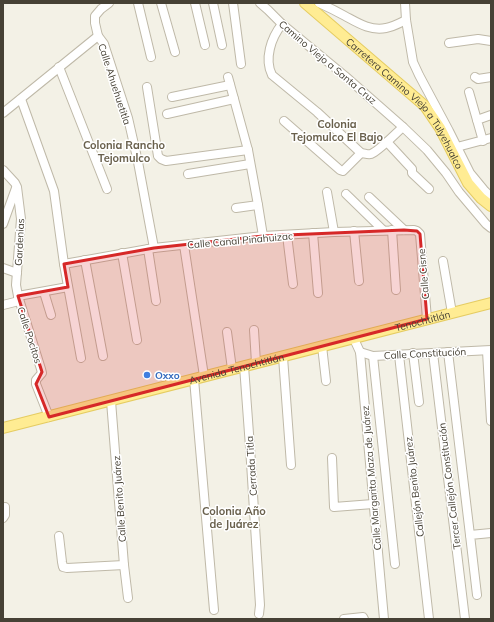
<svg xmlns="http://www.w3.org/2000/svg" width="494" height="622" font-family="Mulish,sans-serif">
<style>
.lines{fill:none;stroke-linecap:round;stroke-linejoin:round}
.minor-casing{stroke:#bfb9a8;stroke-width:10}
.major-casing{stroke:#e5cc62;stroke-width:12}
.minor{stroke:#fff;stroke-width:8}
.major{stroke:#ffec93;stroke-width:10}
.marked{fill:#d62828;fill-opacity:0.2;stroke:#d62828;stroke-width:3;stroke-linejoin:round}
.shop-dot{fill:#3f7fe0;stroke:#fff;stroke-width:1.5}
.labels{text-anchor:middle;stroke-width:3;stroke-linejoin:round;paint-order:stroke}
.street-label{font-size:10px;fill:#464135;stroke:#fff}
.shop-label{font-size:10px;font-weight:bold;fill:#366cbe;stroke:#fff;text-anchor:start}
.neighbourhood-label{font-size:11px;font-weight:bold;fill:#69604c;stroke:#fff}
</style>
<rect width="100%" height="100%" fill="#f3f1e6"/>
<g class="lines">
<defs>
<g id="minor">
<polyline points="109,3 101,9 95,16 95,23 98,36 104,44 128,118 138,162 154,248"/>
<polyline points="138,3 151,57"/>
<polyline points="161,3 175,52"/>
<polyline points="195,3 205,45"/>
<polyline points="213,3 222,45"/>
<polyline points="233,3 241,64"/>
<polyline points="260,3 268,10 282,24 345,76 403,127 427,150 446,173 459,192 486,224 491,228"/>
<path d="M319,3C328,7 336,11 345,16C358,23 370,31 386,28C393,27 400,23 406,20"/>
<polyline points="405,3 406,20 413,62 419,75 449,131 470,173 484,190 491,197"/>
<path d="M282,24C271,38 264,59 272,75L317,112L361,153C364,153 368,155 371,154C379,151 396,133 403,127"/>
<polyline points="449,43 478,39 491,41"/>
<polyline points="59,67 107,189"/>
<polyline points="228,77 248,150 258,205 263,236"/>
<polyline points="475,77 478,79 491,77"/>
<polyline points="147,87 158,156 161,159 166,161 248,150"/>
<polyline points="469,92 477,120"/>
<polyline points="172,97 230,85"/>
<polyline points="21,99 54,191 64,264 81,358"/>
<polyline points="3,113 98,36"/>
<polyline points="167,114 234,99"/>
<polyline points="284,121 340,170 343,171 361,153"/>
<polyline points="483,141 477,120 491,115"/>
<polyline points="387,142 412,169 412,173 429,189"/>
<polyline points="457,147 491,138"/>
<polyline points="3,170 15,183 17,187 21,219 16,285 18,296 41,369 42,373 36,380 36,384 49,417"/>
<polyline points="188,174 250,164"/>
<polyline points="327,192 334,232"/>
<polyline points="346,194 383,230"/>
<polyline points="369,197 404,230"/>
<polyline points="236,208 258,205"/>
<polyline points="3,224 16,188"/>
<polyline points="392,230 396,290"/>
<polyline points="354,231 359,281"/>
<polyline points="313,233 318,293"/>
<polyline points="287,235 293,284"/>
<polyline points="184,245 204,376"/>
<polyline points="148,249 156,301"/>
<polyline points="122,253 137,340"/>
<polyline points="85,260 103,356"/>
<polyline points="443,261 452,313"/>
<polyline points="64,264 154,248 263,236 334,232 414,230 417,231 420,234 427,319"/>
<polyline points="3,268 17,273"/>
<polyline points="44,292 51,315"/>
<polyline points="18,296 68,287"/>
<polyline points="3,305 19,301"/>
<polyline points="254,330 256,363"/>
<polyline points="227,332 232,369"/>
<polyline points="354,339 360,352 384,619"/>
<polyline points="322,346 326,381"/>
<polyline points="487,351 491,421"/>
<polyline points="360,352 373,356 491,350"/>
<polyline points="448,352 470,535"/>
<polyline points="413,353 419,402"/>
<polyline points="433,353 465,619"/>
<polyline points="399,355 429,619"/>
<polyline points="373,356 395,564"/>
<polyline points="283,357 291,465"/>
<polyline points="244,366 250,447 260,605 259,614"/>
<polyline points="194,379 214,610"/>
<polyline points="111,401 124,565 128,598"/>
<polyline points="332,458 334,507 373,504"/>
<polyline points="3,518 5,515 5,507"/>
<polyline points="59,536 62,562 63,567 67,568 124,565"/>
<polyline points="477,595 470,535 491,533"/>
<polyline points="344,619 363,617 364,619"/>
</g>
<g id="major">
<path id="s1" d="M305,3L425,106L440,128L468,183L481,198L491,206"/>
<path id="s2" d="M3,428L491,303"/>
</g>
</defs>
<use href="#minor" class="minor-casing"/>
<use href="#major" class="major-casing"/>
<use href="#minor" class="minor"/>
<use href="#major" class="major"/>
</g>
<path class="marked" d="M404,230L417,231L420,234L427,319L49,417L36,384L42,372L18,296L68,287L64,264L154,248L263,236Z"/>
<circle class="shop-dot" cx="147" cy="375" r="4"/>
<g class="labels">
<g class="street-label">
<text transform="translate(328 62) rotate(40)" y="4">Camino Viejo a Santa Cruz</text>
<text transform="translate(115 84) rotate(72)" y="4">Calle Ahuehuetitla</text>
<text dy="4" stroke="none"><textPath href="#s1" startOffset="143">Carretera Camino Viejo a Tulyehualco</textPath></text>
<text transform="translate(240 240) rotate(-5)" y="4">Calle Canal Pinahuizac</text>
<text transform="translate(19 242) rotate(-87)" y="4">Gardenias</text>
<text transform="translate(423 274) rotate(-95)" y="4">Calle Cisne</text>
<text dy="4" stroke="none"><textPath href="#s2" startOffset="433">Tenochtitlán</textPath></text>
<text transform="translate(30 335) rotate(72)" y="4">Calle Pocitos</text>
<text transform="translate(425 353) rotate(-3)" y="4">Calle Constitución</text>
<text dy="4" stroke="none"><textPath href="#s2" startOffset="241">Avenida Tenochtitlán</textPath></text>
<text transform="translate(251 466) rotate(-94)" y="4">Cerrada Titla</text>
<text transform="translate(371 478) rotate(-95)" y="4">Calle Margarita Maza de Juárez</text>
<text transform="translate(449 486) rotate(-97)" y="4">Tercer Callejón Constitución</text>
<text transform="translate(414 487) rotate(-97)" y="4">Callejón Benito Juárez</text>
<text transform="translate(119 499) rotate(-94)" y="4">Calle Benito Juárez</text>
</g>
<g class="shop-label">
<text x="155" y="379">Oxxo</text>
</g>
<g class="neighbourhood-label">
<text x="337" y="128">Colonia<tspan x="337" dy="13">Tejomulco El Bajo</tspan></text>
<text x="124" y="149">Colonia Rancho<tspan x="124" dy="13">Tejomulco</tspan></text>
<text x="234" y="515">Colonia Año<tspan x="234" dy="13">de Juárez</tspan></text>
</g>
</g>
<rect width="494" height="622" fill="none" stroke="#464135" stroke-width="8"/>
</svg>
